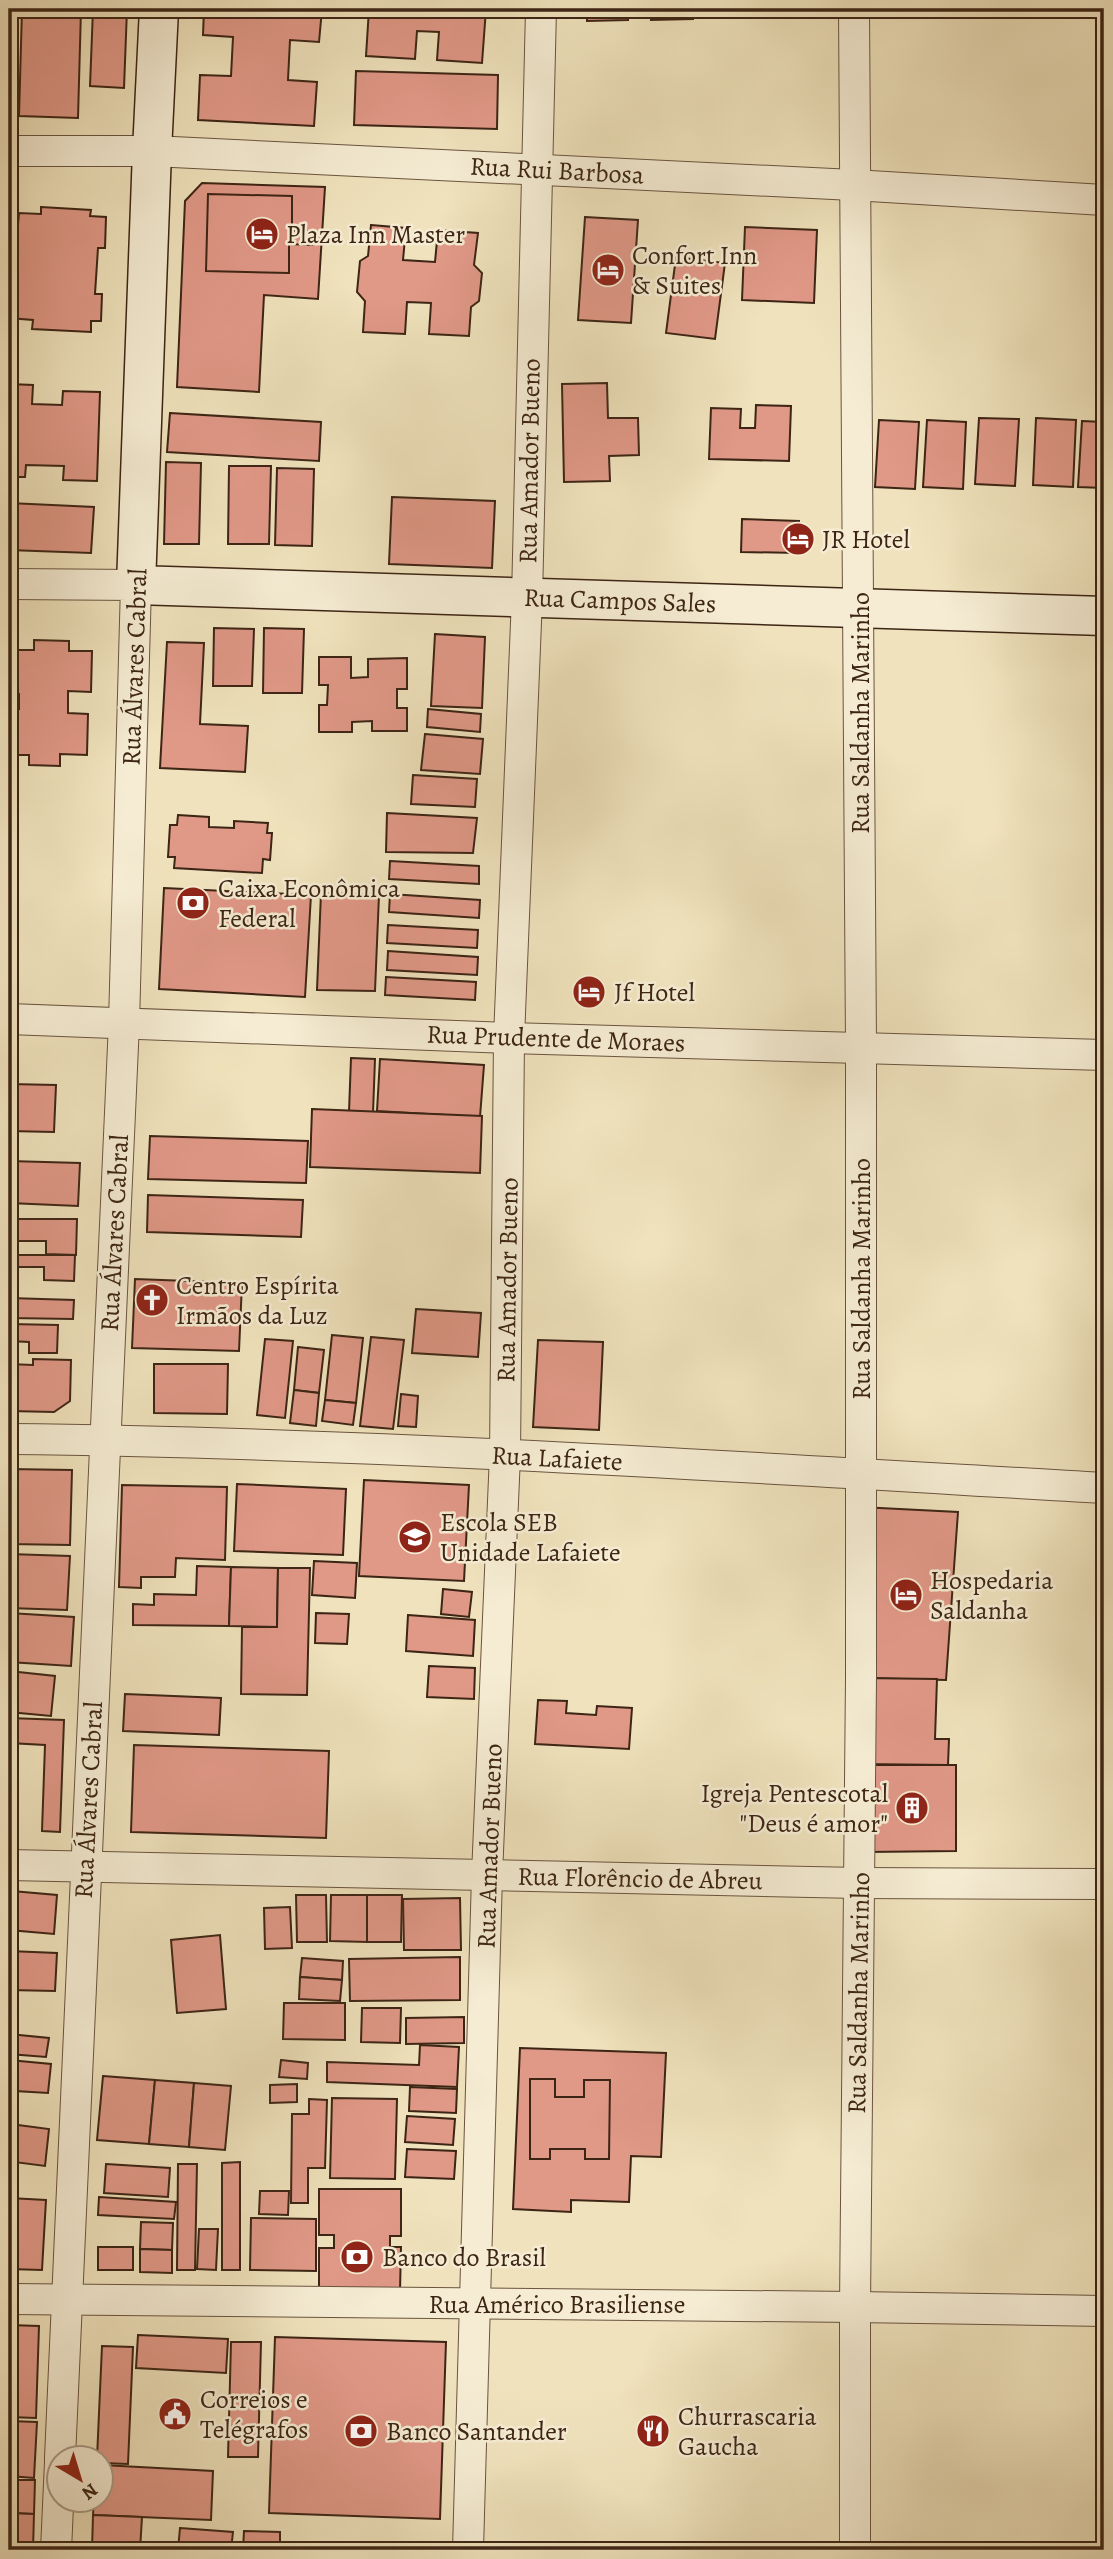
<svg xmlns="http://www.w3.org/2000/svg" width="1113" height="2559" font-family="Alegreya,serif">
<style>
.building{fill:#e09887;stroke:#3d2515;stroke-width:2}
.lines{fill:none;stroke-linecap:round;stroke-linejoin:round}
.street-casing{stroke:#6a543f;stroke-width:32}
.secondary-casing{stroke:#3d2515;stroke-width:41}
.street{stroke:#f5ecd3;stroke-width:30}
.secondary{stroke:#f5ecd3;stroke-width:38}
.labels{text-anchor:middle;stroke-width:5;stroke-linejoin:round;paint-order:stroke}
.street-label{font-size:26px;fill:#3d2515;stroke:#f5ecd3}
.poi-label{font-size:26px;fill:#3d2515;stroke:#f5ecd3;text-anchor:start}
</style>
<rect width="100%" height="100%" fill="#efe2bc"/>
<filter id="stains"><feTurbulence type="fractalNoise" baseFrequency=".00286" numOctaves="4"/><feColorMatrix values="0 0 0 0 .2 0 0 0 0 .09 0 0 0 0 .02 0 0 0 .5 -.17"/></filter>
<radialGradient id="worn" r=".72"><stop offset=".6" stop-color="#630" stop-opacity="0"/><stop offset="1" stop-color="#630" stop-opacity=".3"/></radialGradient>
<g class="building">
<polygon points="22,9 81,9 78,118 19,116"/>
<polygon points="93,9 127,9 124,88 90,86"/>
<polygon points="204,9 322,9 319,42 290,40 288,80 317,82 314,126 198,120 200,75 231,76 233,37 203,35"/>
<polygon points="369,9 486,9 482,63 437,60 439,32 417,31 415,59 366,56"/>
<polygon points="587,9 628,9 628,20 587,21"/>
<polygon points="651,9 693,9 693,19 651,20"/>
<polygon points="356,71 498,75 497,129 354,125"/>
<polygon points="202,183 325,187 318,299 264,295 259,392 177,387 185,201"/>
<polygon points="208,194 292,196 292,231 312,231 312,245 289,244 289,273 206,271"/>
<polygon points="41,207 91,210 90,216 106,217 105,248 98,248 95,294 102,294 101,321 91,321 91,332 32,329 33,320 9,318 9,224 18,225 19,213 41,214"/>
<polygon points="585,217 638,220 631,323 578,320"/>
<polygon points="371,225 406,228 403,260 435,262 438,230 478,233 474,265 482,273 479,301 471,307 469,336 429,334 431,303 407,302 405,334 363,332 365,301 357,292 360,261 368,256"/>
<polygon points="745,227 817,230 814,303 742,300"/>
<polygon points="676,257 725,263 715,339 666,333"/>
<polygon points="607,383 608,418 638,418 639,455 609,456 610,481 564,482 562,384"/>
<polygon points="9,384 33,385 32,404 62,405 63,391 100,392 97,481 63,480 64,466 26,465 25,477 9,477"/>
<polygon points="756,405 791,406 789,461 709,459 711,408 741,409 740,428 755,428"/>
<polygon points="170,413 321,422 319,461 167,452"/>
<polygon points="979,418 1019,419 1015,486 975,484"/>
<polygon points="1036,418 1076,420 1073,487 1033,485"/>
<polygon points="879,420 919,422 915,489 875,487"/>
<polygon points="927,420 966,422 963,489 923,487"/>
<polygon points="1082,421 1104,422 1104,488 1078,487"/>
<polygon points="166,462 201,463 199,544 164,544"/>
<polygon points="229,466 271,466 269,544 228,544"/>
<polygon points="277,468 314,469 312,546 275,545"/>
<polygon points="392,497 495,501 492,568 389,564"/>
<polygon points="9,503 94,507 91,553 9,550"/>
<polygon points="742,519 799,521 798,553 741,552"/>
<polygon points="214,628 254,629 252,686 213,686"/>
<polygon points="264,628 304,629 302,693 263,693"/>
<polygon points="435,634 485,637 482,708 431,706"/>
<polygon points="34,640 69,641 69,651 92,651 91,692 68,691 68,713 88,714 87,755 60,754 60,766 29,765 29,755 9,755 9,709 19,709 19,694 9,694 9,650 34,650"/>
<polygon points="167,642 204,643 200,724 248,726 245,772 160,768"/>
<polygon points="319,657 351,657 351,678 368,677 368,659 407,658 407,689 397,689 397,708 407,708 407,731 372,731 372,721 352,722 352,732 319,732 319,705 327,705 328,685 319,685"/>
<polygon points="428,709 481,714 480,732 427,727"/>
<polygon points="425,734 483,739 480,774 421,770"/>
<polygon points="413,775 477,779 475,807 411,804"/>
<polygon points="387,813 477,818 473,853 386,852"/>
<polygon points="178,815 209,817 209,827 234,828 234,821 268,823 267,833 272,833 270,860 263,859 262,873 174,868 175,857 168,857 170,825 177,825"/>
<polygon points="390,861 479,866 479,884 389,879"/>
<polygon points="164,888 311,895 305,997 159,989"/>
<polygon points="321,893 379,895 375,991 317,990"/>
<polygon points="390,894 480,900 479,918 389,912"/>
<polygon points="388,925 478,930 477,948 387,943"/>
<polygon points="388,951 478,957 477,975 387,970"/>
<polygon points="386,977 476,982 475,1000 385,995"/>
<polygon points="351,1058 375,1059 373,1113 349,1112"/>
<polygon points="380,1059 484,1065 480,1117 377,1111"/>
<polygon points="9,1084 56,1085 54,1132 9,1131"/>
<polygon points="312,1109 482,1116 480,1173 310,1167"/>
<polygon points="150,1136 308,1141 306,1183 148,1179"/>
<polygon points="9,1161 80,1163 78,1206 9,1203"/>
<polygon points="148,1195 303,1200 301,1237 147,1232"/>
<polygon points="9,1219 77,1219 76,1255 46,1254 46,1241 9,1241"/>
<polygon points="9,1255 75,1255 74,1281 44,1280 44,1267 9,1267"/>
<polygon points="135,1279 242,1283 239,1351 132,1348"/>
<polygon points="9,1298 74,1300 73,1319 9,1318"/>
<polygon points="416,1309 481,1313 478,1357 412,1353"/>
<polygon points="9,1324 58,1325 57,1353 29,1353 29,1342 9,1341"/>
<polygon points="332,1335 363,1338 356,1403 325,1400"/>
<polygon points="371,1337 404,1340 393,1429 360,1426"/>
<polygon points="265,1339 293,1341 285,1418 257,1415"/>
<polygon points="538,1340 603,1342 599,1430 533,1427"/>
<polygon points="298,1347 324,1350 319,1393 294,1390"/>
<polygon points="33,1359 71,1360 70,1401 54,1412 9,1411 9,1364 33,1365"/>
<polygon points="154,1364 228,1364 227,1414 154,1413"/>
<polygon points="294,1390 319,1393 316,1426 290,1423"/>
<polygon points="401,1394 418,1396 416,1427 398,1426"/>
<polygon points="325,1400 356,1403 353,1425 322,1421"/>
<polygon points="9,1469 72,1470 70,1545 9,1544"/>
<polygon points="364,1480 469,1485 464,1581 359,1576"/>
<polygon points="237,1484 346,1489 343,1555 234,1551"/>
<polygon points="122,1485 227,1487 225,1560 176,1558 175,1577 141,1577 141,1588 119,1587"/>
<polygon points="860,1507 958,1512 946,1680 861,1678"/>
<polygon points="9,1554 70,1556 67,1610 9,1608"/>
<polygon points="314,1561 357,1563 355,1598 312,1595"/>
<polygon points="197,1566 231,1567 229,1626 133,1625 133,1604 154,1605 154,1594 196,1595"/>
<polygon points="231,1567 278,1568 277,1627 229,1626"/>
<polygon points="278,1568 310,1568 307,1695 241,1694 242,1627 277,1627"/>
<polygon points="443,1589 472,1592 469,1617 441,1614"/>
<polygon points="9,1613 74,1617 71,1666 9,1662"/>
<polygon points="316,1613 349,1614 347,1644 315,1643"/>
<polygon points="408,1615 475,1620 473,1656 406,1651"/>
<polygon points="429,1666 475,1668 474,1699 427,1697"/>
<polygon points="9,1671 55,1676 51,1716 9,1712"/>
<polygon points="861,1678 937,1679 935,1739 949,1739 948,1765 860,1764"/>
<polygon points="125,1694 221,1698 219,1735 123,1731"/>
<polygon points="538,1700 567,1701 566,1713 596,1715 597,1706 632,1708 629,1749 535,1744"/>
<polygon points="9,1718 64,1720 60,1832 42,1831 45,1745 9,1743"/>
<polygon points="134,1745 329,1751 326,1838 131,1832"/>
<polygon points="867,1765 956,1765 956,1851 867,1852"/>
<polygon points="12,1891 57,1895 54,1934 9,1930"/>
<polygon points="296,1895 326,1895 327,1942 297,1942"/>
<polygon points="331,1895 367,1895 367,1942 330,1941"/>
<polygon points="367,1895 402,1895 401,1942 367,1942"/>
<polygon points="460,1898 461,1950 404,1950 403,1899"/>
<polygon points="290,1907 292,1948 265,1949 264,1908"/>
<polygon points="220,1935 226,2009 177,2013 171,1940"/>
<polygon points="9,1951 57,1953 55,1991 9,1990"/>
<polygon points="460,1957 460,2000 350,2001 349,1959"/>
<polygon points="302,1958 343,1961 342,1980 300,1977"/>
<polygon points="300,1977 342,1980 340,2001 299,1999"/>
<polygon points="284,2003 345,2003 345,2040 283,2039"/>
<polygon points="362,2008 401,2008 400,2043 361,2042"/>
<polygon points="464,2017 464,2043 406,2044 406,2018"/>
<polygon points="9,2034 49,2038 46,2057 9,2054"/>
<polygon points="420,2045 459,2047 457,2087 327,2082 327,2062 419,2065"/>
<polygon points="520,2048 666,2053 661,2157 631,2156 629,2202 571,2200 571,2212 513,2209"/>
<polygon points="9,2060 51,2064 48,2093 15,2091 16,2082 9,2081"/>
<polygon points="281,2060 308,2063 307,2079 279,2077"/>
<polygon points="103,2076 155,2080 149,2144 97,2140"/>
<polygon points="530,2079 555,2079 555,2097 584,2097 584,2080 610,2080 609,2159 585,2159 585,2149 550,2149 550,2159 530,2159"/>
<polygon points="155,2080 194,2083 189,2147 149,2144"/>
<polygon points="194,2083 231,2086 225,2150 189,2147"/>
<polygon points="297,2084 297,2102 270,2103 270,2085"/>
<polygon points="410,2087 457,2089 456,2113 409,2111"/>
<polygon points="332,2098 397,2099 395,2179 330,2178"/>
<polygon points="309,2099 327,2100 325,2168 308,2168 308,2203 291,2203 292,2114 309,2114"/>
<polygon points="407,2116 455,2119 453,2145 405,2142"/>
<polygon points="18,2125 49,2129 45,2166 14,2162"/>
<polygon points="407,2149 456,2151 454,2179 405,2177"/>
<polygon points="240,2162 240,2270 222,2270 222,2163"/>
<polygon points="106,2164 170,2168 168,2197 104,2193"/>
<polygon points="178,2164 197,2164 195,2270 177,2270"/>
<polygon points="319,2189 401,2189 401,2236 390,2236 390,2247 401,2247 400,2291 319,2291 319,2248 334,2248 334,2235 319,2235"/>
<polygon points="260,2191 289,2191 288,2215 259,2214"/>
<polygon points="99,2197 176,2202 174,2219 98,2215"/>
<polygon points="9,2198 46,2200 42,2270 9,2269"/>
<polygon points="251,2218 316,2219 316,2271 250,2270"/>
<polygon points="141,2222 173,2223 172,2250 140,2249"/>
<polygon points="199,2229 218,2229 216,2270 197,2269"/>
<rect x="98" y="2247" width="35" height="23"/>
<polygon points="140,2249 172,2250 172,2273 140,2272"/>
<polygon points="9,2325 39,2326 36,2418 9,2417"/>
<polygon points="138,2335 228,2339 226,2373 136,2368"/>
<polygon points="275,2337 446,2342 440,2519 269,2513"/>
<polygon points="231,2342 261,2342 258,2457 228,2457"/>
<polygon points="102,2346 133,2347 128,2464 102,2463 102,2458 97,2458"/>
<polygon points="9,2421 37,2422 34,2478 9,2476"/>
<polygon points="102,2465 213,2471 211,2520 93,2515 94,2500 102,2500"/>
<polygon points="9,2480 35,2480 34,2514 9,2513"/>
<polygon points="9,2513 34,2514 33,2550 9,2550"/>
<polygon points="93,2515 142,2517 140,2550 92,2550"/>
<polygon points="180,2528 233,2532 231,2550 178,2550"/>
<polygon points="244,2531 280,2532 280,2550 243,2550"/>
</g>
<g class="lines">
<defs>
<g id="street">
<polyline points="854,9 861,1046 861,1678 855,2307 855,2550"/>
<polyline points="9,151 152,151 853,185 1104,200"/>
<polyline points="9,584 136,585 124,1023 60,2458"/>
<polyline points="9,1019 509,1038 1104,1055"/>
<path d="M9,1439C374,1443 739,1467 1104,1488"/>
<polyline points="9,1865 859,1883 1104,1884"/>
<polyline points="9,2299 855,2307 1104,2311"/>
<polyline points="56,2550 60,2462"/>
<polyline points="468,2550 487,1875 505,1455 509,1038 527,598 541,9"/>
</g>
<polyline id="secondary" points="159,9 152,151 136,585 1104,616"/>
</defs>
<use href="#street" class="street-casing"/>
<use href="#secondary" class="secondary-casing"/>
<use href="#street" class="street"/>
<use href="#secondary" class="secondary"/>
</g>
<defs>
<symbol id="hotel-disc" viewBox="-11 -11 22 22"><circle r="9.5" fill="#8f2418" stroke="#f5ecd3"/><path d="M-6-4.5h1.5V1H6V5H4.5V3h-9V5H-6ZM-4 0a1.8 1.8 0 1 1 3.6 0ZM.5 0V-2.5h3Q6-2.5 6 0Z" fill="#fff"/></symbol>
<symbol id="bank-disc" viewBox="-11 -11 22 22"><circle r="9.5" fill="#8f2418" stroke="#f5ecd3"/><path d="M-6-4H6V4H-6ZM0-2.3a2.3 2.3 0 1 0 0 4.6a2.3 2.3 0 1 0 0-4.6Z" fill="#fff"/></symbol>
<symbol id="church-disc" viewBox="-11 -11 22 22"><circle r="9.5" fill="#8f2418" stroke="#f5ecd3"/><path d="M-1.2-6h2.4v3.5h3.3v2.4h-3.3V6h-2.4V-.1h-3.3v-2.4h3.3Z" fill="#fff"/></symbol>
<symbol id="school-disc" viewBox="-11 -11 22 22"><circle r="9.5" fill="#8f2418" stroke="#f5ecd3"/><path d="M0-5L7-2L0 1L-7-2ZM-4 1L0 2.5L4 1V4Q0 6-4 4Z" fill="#fff"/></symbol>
<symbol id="building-disc" viewBox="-11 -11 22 22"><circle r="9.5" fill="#8f2418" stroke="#f5ecd3"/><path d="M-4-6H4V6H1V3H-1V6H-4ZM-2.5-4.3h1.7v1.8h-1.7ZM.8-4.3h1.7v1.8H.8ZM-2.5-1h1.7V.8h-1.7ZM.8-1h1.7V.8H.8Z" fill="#fff"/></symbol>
<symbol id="civic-disc" viewBox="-11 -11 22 22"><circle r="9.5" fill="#8f2418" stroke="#f5ecd3"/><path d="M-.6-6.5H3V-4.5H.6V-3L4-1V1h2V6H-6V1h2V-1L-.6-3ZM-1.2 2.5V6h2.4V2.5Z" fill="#fff"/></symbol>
<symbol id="restaurant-disc" viewBox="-11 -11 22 22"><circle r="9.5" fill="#8f2418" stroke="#f5ecd3"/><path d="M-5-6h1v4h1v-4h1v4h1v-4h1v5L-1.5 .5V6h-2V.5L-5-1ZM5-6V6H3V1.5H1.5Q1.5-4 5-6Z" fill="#fff"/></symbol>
</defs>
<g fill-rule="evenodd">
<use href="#hotel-disc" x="243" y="215" width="38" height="38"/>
<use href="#hotel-disc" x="589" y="251" width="38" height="38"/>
<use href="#hotel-disc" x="779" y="520" width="38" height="38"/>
<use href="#bank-disc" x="174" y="884" width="38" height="38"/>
<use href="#hotel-disc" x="570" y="973" width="38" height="38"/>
<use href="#church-disc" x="133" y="1281" width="38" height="38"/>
<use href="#school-disc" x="396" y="1518" width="38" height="38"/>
<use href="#hotel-disc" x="887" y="1576" width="38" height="38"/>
<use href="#building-disc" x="893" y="1789" width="38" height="38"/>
<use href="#bank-disc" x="338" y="2238" width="38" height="38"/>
<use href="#civic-disc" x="156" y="2395" width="38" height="38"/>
<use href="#bank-disc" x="342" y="2412" width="38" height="38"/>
<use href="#restaurant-disc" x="634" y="2412" width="38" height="38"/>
</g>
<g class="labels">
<g class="street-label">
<text transform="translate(557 170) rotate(3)" y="9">Rua Rui Barbosa</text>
<text transform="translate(529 461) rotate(-89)" y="9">Rua Amador Bueno</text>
<text transform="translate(620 600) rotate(2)" y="9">Rua Campos Sales</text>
<text transform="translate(134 667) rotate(-88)" y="9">Rua Álvares Cabral</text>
<text transform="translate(860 713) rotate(-90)" y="9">Rua Saldanha Marinho</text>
<text transform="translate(556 1038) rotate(2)" y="9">Rua Prudente de Moraes</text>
<text transform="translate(114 1233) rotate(-87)" y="9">Rua Álvares Cabral</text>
<text transform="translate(861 1279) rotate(-90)" y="9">Rua Saldanha Marinho</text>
<text transform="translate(507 1280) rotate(-89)" y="9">Rua Amador Bueno</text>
<text transform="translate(557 1458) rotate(3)" y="9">Rua Lafaiete</text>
<text transform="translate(88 1800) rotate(-87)" y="9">Rua Álvares Cabral</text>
<text transform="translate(489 1846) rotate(-88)" y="9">Rua Amador Bueno</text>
<text transform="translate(640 1878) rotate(1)" y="9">Rua Florêncio de Abreu</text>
<text transform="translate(858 1993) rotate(-89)" y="9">Rua Saldanha Marinho</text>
<text x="557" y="2313">Rua Américo Brasiliense</text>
</g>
<g class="poi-label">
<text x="286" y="243">Plaza Inn Master</text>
<text x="632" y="264">Confort Inn<tspan x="632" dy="30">&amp; Suites</tspan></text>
<text x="822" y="548">JR Hotel</text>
<text x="218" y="897">Caixa Econômica<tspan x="218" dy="30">Federal</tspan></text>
<text x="614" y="1001">Jf Hotel</text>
<text x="176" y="1294">Centro Espírita<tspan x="176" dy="30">Irmãos da Luz</tspan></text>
<text x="440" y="1531">Escola SEB<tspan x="440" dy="30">Unidade Lafaiete</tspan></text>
<text x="930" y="1589">Hospedaria<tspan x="930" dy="30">Saldanha</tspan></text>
<text x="888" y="1802" text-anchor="end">Igreja Pentescotal<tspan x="888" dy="30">"Deus é amor"</tspan></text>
<text x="382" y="2266">Banco do Brasil</text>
<text x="200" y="2408">Correios e<tspan x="200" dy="30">Telégrafos</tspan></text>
<text x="678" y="2425">Churrascaria<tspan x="678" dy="30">Gaucha</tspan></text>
<text x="386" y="2440">Banco Santander</text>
</g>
</g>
<rect width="1113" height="2559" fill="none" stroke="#efe2bc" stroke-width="35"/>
<rect x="10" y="10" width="1092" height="2538" fill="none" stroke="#3d2515" stroke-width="3.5"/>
<rect x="18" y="18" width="1078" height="2524" fill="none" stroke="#3d2515" stroke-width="2"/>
<g transform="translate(80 2479) rotate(142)"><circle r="33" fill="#f5ecd3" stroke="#ab9c87" stroke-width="2"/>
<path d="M0-5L12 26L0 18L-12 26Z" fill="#8f2418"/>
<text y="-10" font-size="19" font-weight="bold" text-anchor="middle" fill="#3d2515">N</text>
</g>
<rect width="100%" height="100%" filter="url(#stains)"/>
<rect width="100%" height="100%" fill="url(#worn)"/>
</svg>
